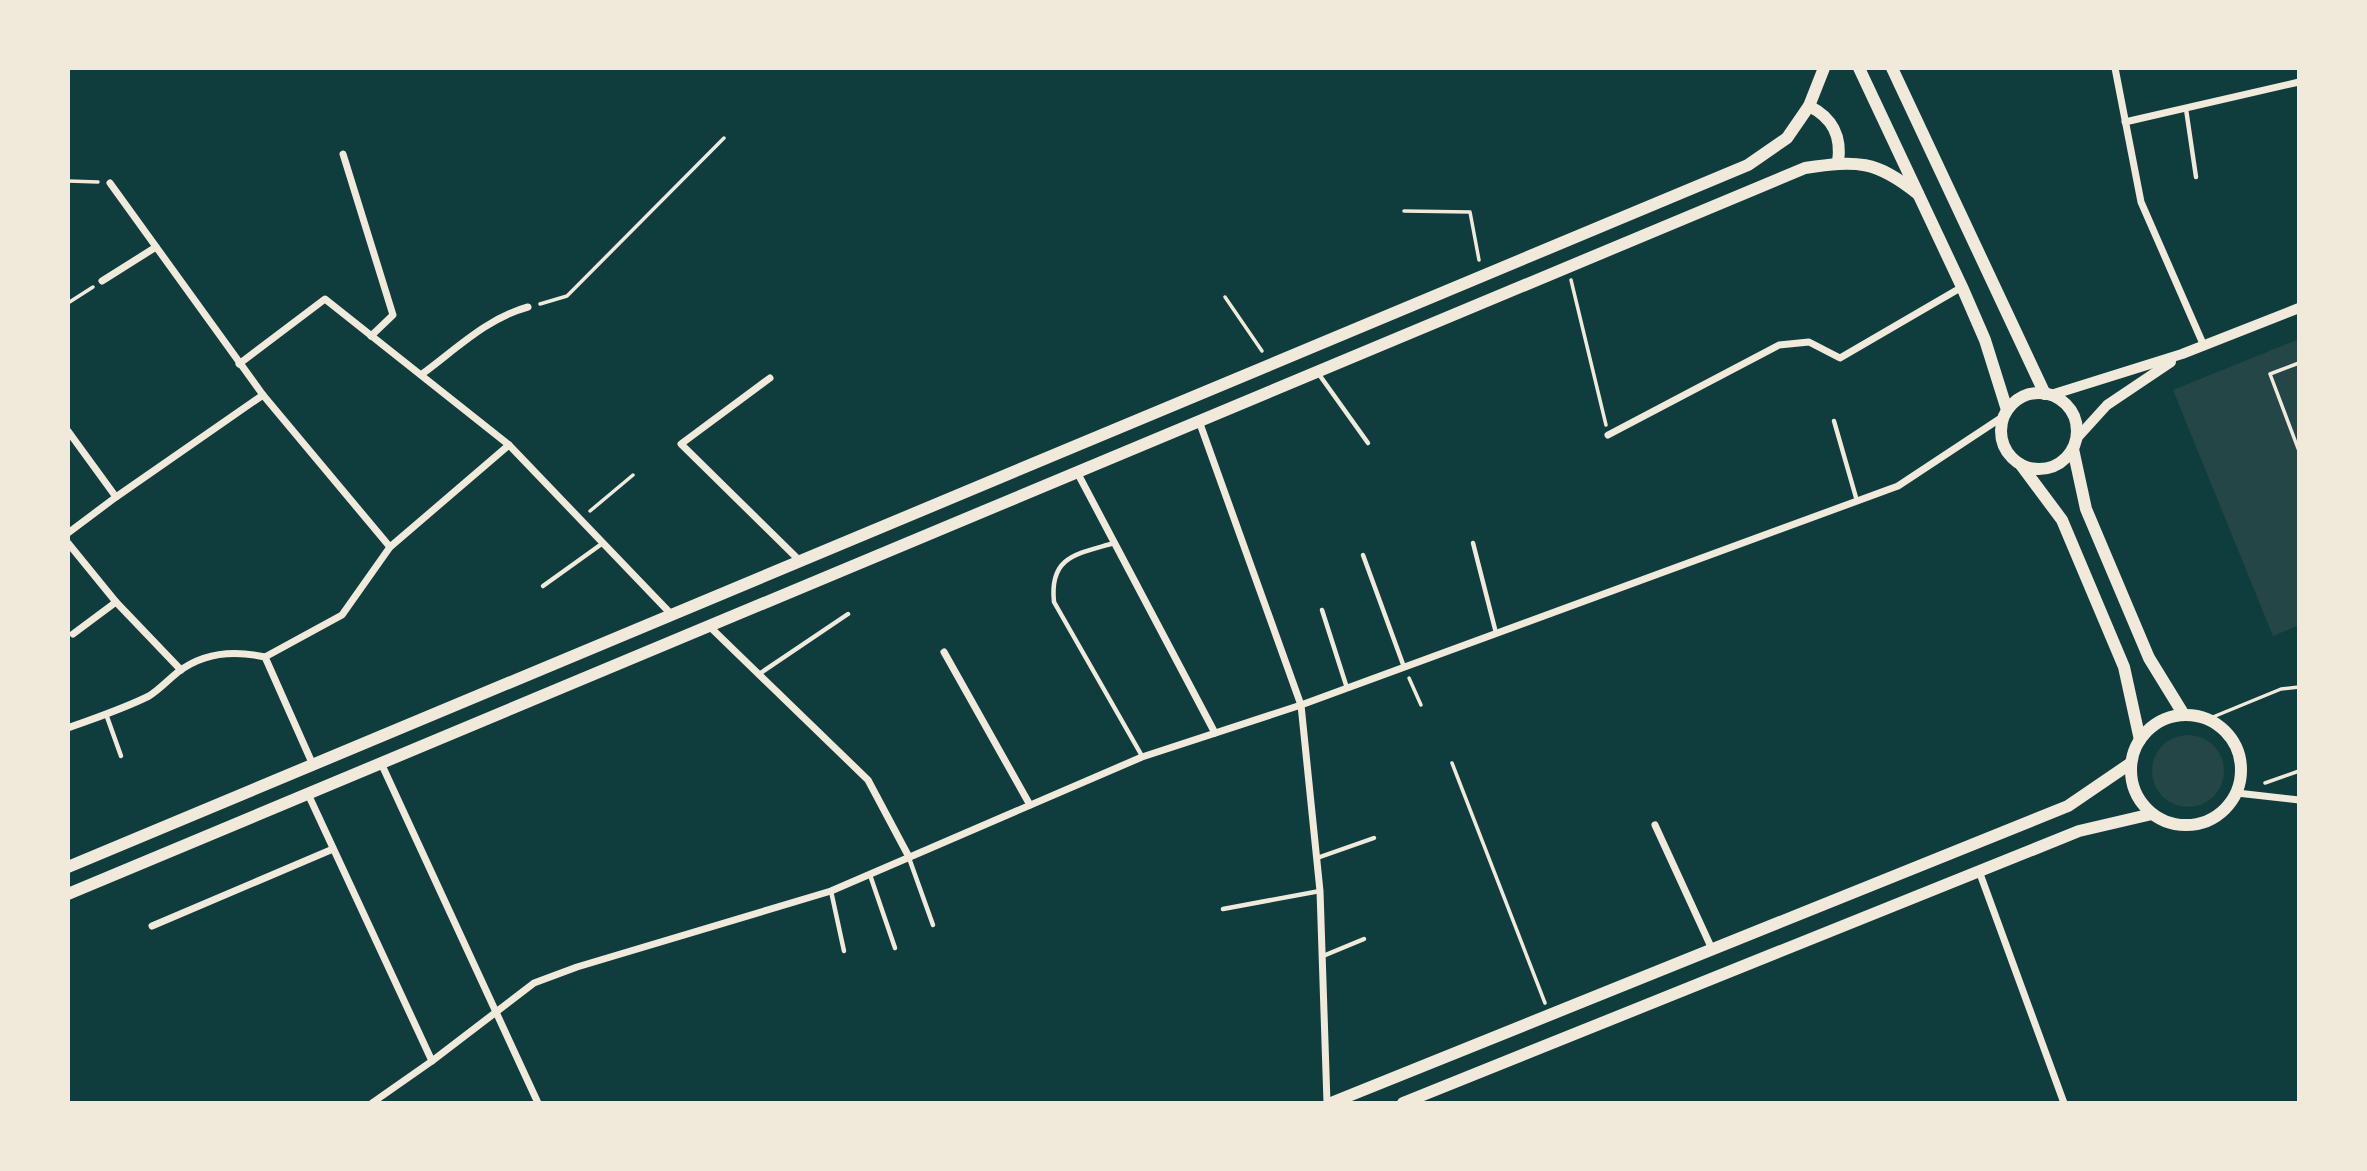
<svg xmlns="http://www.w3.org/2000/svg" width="2367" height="1171" font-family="Cabin,sans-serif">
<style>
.green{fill:#244646}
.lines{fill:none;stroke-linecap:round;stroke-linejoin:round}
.path{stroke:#f1e9da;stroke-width:3.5}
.service{stroke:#f1e9da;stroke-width:4.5}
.minor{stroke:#f1e9da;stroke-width:7}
.tertiary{stroke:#f1e9da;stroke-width:10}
.secondary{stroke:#f1e9da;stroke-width:12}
</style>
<rect width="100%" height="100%" fill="#0f3d3e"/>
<g class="green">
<polygon points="2299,339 2299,625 2273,636 2173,390"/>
<circle cx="2188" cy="771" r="36"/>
</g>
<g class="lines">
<g class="path">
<polyline points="68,181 98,182"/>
<polyline points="1404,211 1470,212 1479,260"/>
<polyline points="1571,280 1606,425"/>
<polyline points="1225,297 1262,351"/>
<polyline points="68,303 93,287"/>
<polyline points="540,304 567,296 724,138"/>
<polyline points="2299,363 2270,374 2299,451"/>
<polyline points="590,511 633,475"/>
<polyline points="1409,678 1421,705"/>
<polyline points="2208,719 2281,689 2299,687"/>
<polyline points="1452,763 1545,1003"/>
<polyline points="2265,783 2299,771"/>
</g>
<g class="service">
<polyline points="2186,109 2196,177"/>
<polyline points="1318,373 1368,443"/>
<polyline points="1834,421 1857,501"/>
<path d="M1114,543C1077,554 1049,556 1054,602L1142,756"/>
<polyline points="1473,543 1496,633"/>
<polyline points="1363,555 1404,667"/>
<polyline points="543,586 603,543"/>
<polyline points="1322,610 1347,688"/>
<polyline points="759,674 848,614"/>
<polyline points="106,714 121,756"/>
<polyline points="909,858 933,925"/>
<polyline points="1317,858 1374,838"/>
<polyline points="870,875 895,948"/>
<polyline points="831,891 844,951"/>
<polyline points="1223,909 1320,891"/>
<polyline points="1323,956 1364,939"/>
</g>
<g class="minor">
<polyline points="2115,68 2141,202 2204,346"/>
<polyline points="2125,122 2299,82"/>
<polyline points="343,154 393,315 371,336"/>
<polyline points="110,183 263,395 390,547"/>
<polyline points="102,281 156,247"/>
<polyline points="239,364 325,299 509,445 672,615"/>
<path d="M422,374C455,350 487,318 528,307"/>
<polyline points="770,378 681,444 800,561"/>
<polyline points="1199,421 1301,705 1320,891 1327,1103"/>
<polyline points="68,431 116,497"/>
<polyline points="1608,435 1779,345 1809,342 1840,358 1962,287"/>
<polyline points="1077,472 1215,733"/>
<polyline points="68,533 116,497 263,395"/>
<polyline points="68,543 116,602 181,670"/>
<polyline points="709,626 868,780 909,857"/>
<polyline points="73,634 116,602"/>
<polyline points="944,652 1030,805"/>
<polyline points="265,657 342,615 390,547 509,445"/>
<path d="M68,728C95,718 123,709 149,696C159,690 168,680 178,672C204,652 234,650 265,657L313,765"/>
<polyline points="381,763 538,1103"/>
<polyline points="2237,793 2299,800"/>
<polyline points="308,794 432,1061"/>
<polyline points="1655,825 1712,949"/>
<polyline points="1979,871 2064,1103"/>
<polyline points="152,926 333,849"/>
<polyline points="372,1103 432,1061 534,983 577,967 831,891 1142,757 1301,705 1898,486 2004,416"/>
</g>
<g class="tertiary">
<polyline points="2051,395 2182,354 2299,308"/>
<polyline points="2077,438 2107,405 2171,362"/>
</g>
<g class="secondary">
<polyline points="1859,68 1962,287 1985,340 2007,410"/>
<polyline points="1892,68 2045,394"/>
<path d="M1809,106C1833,118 1842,136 1838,163"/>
<circle cx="2039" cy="431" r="38"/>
<polyline points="2073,449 2086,509 2149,658 2184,715"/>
<polyline points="2021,465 2062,520 2124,667 2140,740"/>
<circle cx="2186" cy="770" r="55"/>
<polyline points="68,867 1748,165 1787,138 1809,106 1824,68"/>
<path d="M68,894L1805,168C1857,160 1876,160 1918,194"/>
<polyline points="1331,1103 2068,806 2131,763"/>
<polyline points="1403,1103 2079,831 2152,814"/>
</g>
</g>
<rect width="2367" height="1171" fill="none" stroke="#f1e9da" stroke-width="140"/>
</svg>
